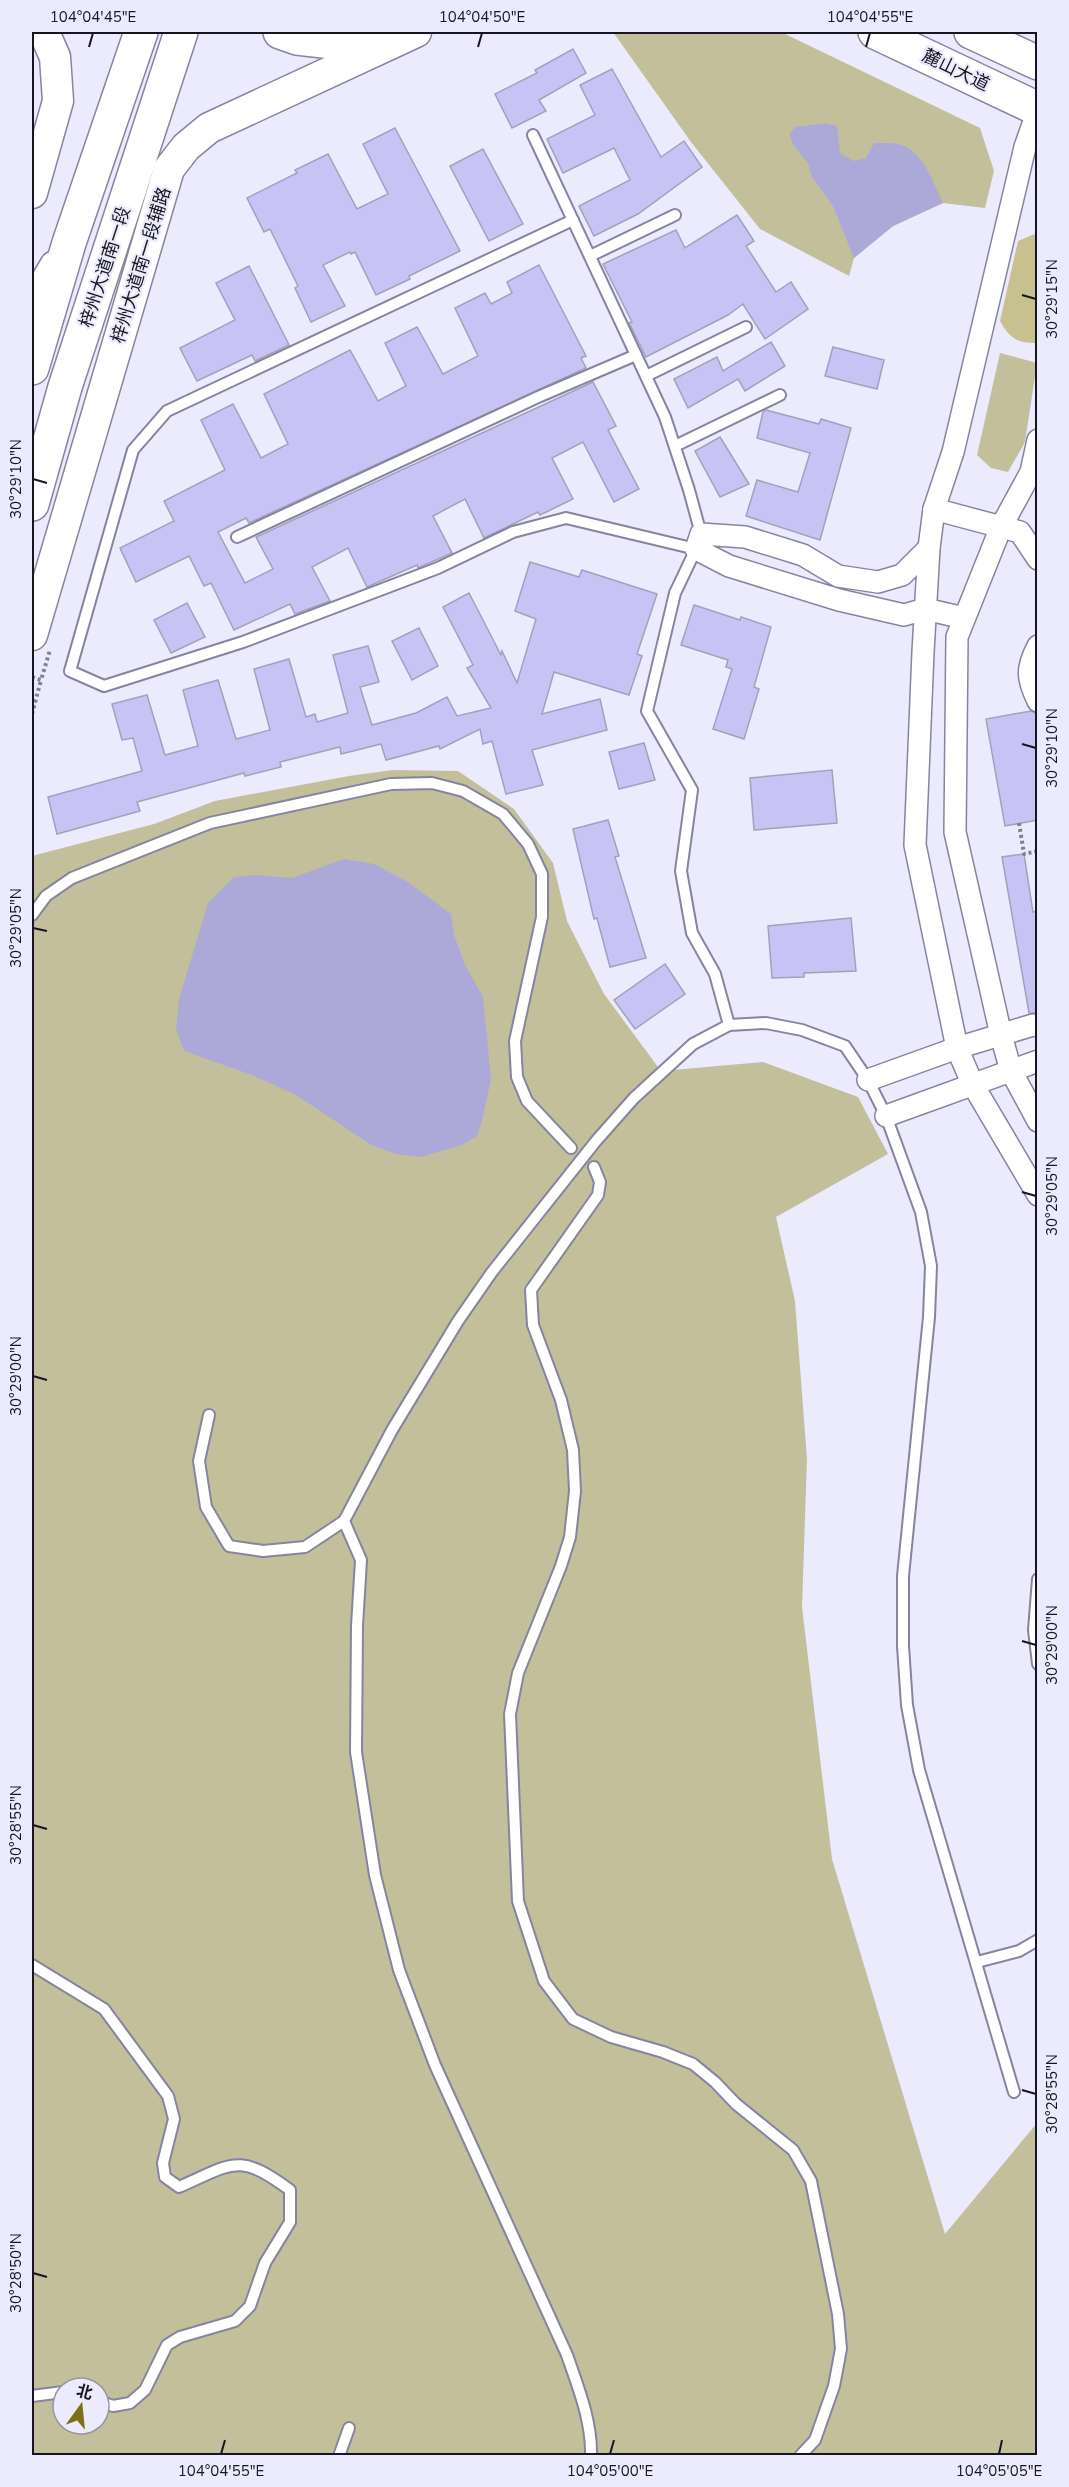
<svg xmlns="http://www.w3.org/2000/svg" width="1069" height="2487" font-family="'Nunito Sans','Noto Sans SC',sans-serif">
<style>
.green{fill:#c3bf9a;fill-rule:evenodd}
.forest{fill:#c6c18e}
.water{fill:#aca9d9}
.building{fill:#c7c4f5;stroke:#a2a0bc;stroke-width:1.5}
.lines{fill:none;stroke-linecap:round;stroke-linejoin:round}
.service-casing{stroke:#86849f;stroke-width:14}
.minor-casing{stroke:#86849f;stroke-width:24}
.secondary-casing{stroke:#86849f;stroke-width:33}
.primary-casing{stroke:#86849f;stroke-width:36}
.trunk-casing{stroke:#86849f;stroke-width:36}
.path{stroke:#81818f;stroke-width:4;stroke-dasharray:3 3;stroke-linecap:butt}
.service{stroke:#fff;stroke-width:10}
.minor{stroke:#fff;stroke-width:21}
.secondary{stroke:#fff;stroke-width:30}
.primary{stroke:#fff;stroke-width:33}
.trunk{stroke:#fff;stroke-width:33}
.ticks{fill:none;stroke:#171620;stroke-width:2}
.labels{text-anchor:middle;stroke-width:4.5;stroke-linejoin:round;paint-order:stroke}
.street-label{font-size:18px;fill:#171620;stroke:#ebebfd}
.neatline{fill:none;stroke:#171620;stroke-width:2}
.ticks-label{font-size:15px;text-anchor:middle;fill:#171620}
</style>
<rect width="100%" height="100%" fill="#ebebfd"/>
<g class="green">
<polygon points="613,32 781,32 980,128 994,171 985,208 943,203 893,226 854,258 849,276 760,229 691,142"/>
<polygon points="1000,353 1037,363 1025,442 1008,472 991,468 977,455"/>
<path d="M393,770L458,771L514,809L553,863L567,921L604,994L661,1071L763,1062L858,1097L888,1154L776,1217L795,1301L807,1459L802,1607L832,1859L945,2234L1037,2123V2455L32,2456V856L154,824L215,801L349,776ZM63,2388H99V2424H63Z"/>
</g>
<path class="forest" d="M1037,233V343C1018,343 1010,339 1000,321L1018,241Z"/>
<g class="water">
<path d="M826,123L837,126L840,153L853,161L866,158L874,143C884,143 898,142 907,147C926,159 934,184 943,203L893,226L854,258L833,206L812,177L808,163L794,146L789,134L795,127Z"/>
<polygon points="344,859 374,864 408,882 451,914 454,935 465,965 483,997 491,1079 482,1121 477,1136 462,1145 420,1157 395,1154 371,1145 296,1095 252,1075 184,1051 176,1029 179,999 208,903 234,877 257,875 292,878"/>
</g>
<g class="building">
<polygon points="573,49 586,73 539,100 546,111 512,128 495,94 537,73 535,70"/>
<polygon points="612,69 661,157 684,141 702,167 638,214 594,236 579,206 630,180 614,148 563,173 547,139 595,115 580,85"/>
<polygon points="395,128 460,251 409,276 410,279 376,295 355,252 351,254 350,252 323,265 345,306 311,322 295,288 298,286 270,229 264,232 247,198 297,173 295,170 328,154 357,209 388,194 363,144"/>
<polygon points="483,149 523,224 489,241 450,166"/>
<polygon points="737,215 754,241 746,246 776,292 791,282 808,309 765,339 743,304 728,315 646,357 629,323 632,322 603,264 676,230 685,248"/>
<polygon points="539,265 586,356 581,358 586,368 249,523 246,518 218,532 245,583 273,569 256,537 593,382 616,426 608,430 639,489 614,502 583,442 552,458 573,499 540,515 538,512 484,538 465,499 433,516 452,553 418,568 417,565 367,587 348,548 312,567 330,601 295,614 290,604 234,630 211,583 204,586 189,556 136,582 120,548 174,521 164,501 225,470 201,420 233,404 261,458 288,444 264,394 350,350 378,401 406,386 385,343 417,327 443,374 478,356 455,308 485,293 491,304 512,293 507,282"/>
<polygon points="249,266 289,345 255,361 252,355 197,381 180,348 235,320 216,283"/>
<polygon points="771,342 785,366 745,391 738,379 688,408 674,379 717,357 723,371"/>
<polygon points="833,347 884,360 877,389 825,376"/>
<polygon points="766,410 819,424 821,419 851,428 820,540 746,516 757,480 798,492 810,453 757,438 763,412"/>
<polygon points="720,437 749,484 720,497 695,451"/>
<polygon points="530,562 579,577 582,570 657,594 637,654 642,656 629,695 554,672 542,714 600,699 607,730 532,750 543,785 506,794 492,741 483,744 480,729 440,749 439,746 386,760 381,744 341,754 340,747 280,762 281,767 245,776 244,773 137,802 140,811 57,834 48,797 142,771 133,738 122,740 112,704 147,695 165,755 198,746 183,690 218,680 236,739 270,730 254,669 289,659 306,717 315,714 317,722 348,713 333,655 368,646 379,682 360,687 372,725 416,713 447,697 457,716 491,708 467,668 473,665 443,607 469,593 501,655 502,651 517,683 536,619 515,611"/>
<polygon points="187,603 205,637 171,653 154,620"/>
<polygon points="694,605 740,620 741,617 771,627 754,687 759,689 744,739 713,729 732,669 726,667 728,660 681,645"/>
<polygon points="419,628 438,666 412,680 392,641"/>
<polygon points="1031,711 1038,714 1038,820 1005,826 986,719"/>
<polygon points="644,743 655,780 619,789 609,752"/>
<polygon points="832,770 837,823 754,830 750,778"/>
<polygon points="608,820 619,856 615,857 646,958 610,967 597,918 594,919 573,829"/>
<polygon points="1024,854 1033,912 1038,911 1038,1013 1029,1013 1002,857"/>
<polygon points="851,918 856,971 804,973 804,977 772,978 768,926"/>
<polygon points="665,964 685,994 635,1029 614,1000"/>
</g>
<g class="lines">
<defs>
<g id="service">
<polyline points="533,135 665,417 689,490 701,534"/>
<polyline points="573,220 167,411 133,450 70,671 104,686 243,642 438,568 513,532 566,518 696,549 675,593 647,711 692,790 681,871 692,933 715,974 729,1025"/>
<polyline points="590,256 675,215"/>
<polyline points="646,376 746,327"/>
<polyline points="675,446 780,395"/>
<polyline points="237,537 538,397 636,355"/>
<polyline points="32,915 46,896 72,878 210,823 391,784 432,783 463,791 503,814 528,844 542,874 542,917 515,1041 517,1077 527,1101 571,1148"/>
<polyline points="594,1167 600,1182 598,1195 531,1290 533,1325 561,1400 573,1450 575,1491 570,1537 561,1566 518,1673 510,1714 518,1901 544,1981 573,2019 611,2037 663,2052 693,2064 715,2082 736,2104 793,2150 811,2181 838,2314 841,2349 834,2386 815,2440 800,2456"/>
<polyline points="209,1415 199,1461 206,1507 229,1546 263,1551 305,1547 344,1521 392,1430 458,1321 492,1272 596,1141 634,1098 693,1044 729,1025 766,1023 802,1030 845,1046 868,1080 886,1116 921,1212 931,1266 929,1317 903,1576 903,1646 907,1705 919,1770 1014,2092"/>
<path d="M344,1521L361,1560L357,1626L356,1752L375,1875L399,1970L435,2065L567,2355C578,2387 592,2421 591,2456"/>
<polyline points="1038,1579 1034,1630 1038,1664"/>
<polyline points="977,1962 1019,1951 1038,1940"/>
<path d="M32,1965L104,2009L168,2096L174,2119L163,2163L165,2177L179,2187C234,2163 238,2152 290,2190V2222L265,2263L250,2306L235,2321L180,2337L167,2345L145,2390L130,2403L113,2406L99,2401"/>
<polyline points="32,2396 63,2392"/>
<polyline points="339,2456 349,2428"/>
</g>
<g id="minor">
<polyline points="1038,110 1025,147 953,452 934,509 929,548 923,652 915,845 957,1048 973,1085 1038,1195"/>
<polyline points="1038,440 1031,472 1001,527 957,637 955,832 1001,1035 1011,1071 1038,1121"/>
<polyline points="934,509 1020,532 1038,559"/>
<polyline points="929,548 902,575 878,582 838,576 803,555 745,537 701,534 696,549 729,566 839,600 904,615 925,609 964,618"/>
<path d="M1038,646C1026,669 1027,678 1038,701"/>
<polyline points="868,1080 957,1048 1033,1025 1038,1026"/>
<polyline points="886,1116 1038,1061"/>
</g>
<g id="secondary">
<polyline points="32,193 58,101 55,57 44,32"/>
<polyline points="32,305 55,266"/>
<polyline points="32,635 169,169 186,147 209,128 416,32"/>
</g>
<polyline id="primary" points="280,32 297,38 332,42 360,32"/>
<g id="trunk">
<polyline points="875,32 1038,109"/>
<polyline points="971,32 1038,63"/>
<polyline points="32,368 69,243 141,32"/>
<polyline points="32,504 65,387 181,32"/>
</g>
</defs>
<use href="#service" class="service-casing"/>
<use href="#minor" class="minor-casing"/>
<use href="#secondary" class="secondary-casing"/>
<use href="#primary" class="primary-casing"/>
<use href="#trunk" class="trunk-casing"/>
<g class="path">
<polyline points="32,677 41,680 50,650"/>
<polyline points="32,714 41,680"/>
<polyline points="1019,823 1024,854 1038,851"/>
</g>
<use href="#service" class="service"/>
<use href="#minor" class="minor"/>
<use href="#secondary" class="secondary"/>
<use href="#primary" class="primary"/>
<use href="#trunk" class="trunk"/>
</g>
<path class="ticks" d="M89,47L93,33M478,47L482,33M866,47L870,33M1022,295L1036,299M33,479L47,483M1022,744L1036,748M33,928L47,931M1022,1192L1036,1196M33,1376L47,1380M1022,1641L1036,1645M33,1825L47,1829M1022,2090L1036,2094M33,2273L47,2277M221,2454L225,2440M610,2454L614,2440M999,2454L1002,2440"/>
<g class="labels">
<g class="street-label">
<text transform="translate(956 70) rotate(26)" y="6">麓山大道</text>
<text transform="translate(141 265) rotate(-73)" y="6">梓州大道南一段辅路</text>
<text transform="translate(105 267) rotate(-72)" y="6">梓州大道南一段</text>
</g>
</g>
<rect width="1069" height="2487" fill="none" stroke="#ebebfd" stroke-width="66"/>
<g transform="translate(81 2406) rotate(15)"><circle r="28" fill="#ebebfd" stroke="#9696a5" stroke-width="1.5"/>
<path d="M0-4.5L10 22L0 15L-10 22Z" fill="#7b7112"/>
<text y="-9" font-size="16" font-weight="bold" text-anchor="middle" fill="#171620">北</text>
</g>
<rect x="33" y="33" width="1003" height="2421" class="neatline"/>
<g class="ticks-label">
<text x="93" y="22">104°04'45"E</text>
<text x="482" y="22">104°04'50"E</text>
<text x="870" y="22">104°04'55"E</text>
<text transform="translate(1052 299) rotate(-90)" y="5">30°29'15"N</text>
<text transform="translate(16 479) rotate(-90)" y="5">30°29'10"N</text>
<text transform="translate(1052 748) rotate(-90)" y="5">30°29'10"N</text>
<text transform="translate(16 928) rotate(-90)" y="5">30°29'05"N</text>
<text transform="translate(1052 1196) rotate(-90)" y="5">30°29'05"N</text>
<text transform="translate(16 1376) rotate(-90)" y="5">30°29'00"N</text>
<text transform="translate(1052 1645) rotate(-90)" y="5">30°29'00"N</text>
<text transform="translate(16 1825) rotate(-90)" y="5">30°28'55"N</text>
<text transform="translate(1052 2094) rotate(-90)" y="5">30°28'55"N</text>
<text transform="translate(16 2273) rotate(-90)" y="5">30°28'50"N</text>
<text x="221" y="2476">104°04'55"E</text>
<text x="610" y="2476">104°05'00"E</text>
<text x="999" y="2476">104°05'05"E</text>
</g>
</svg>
